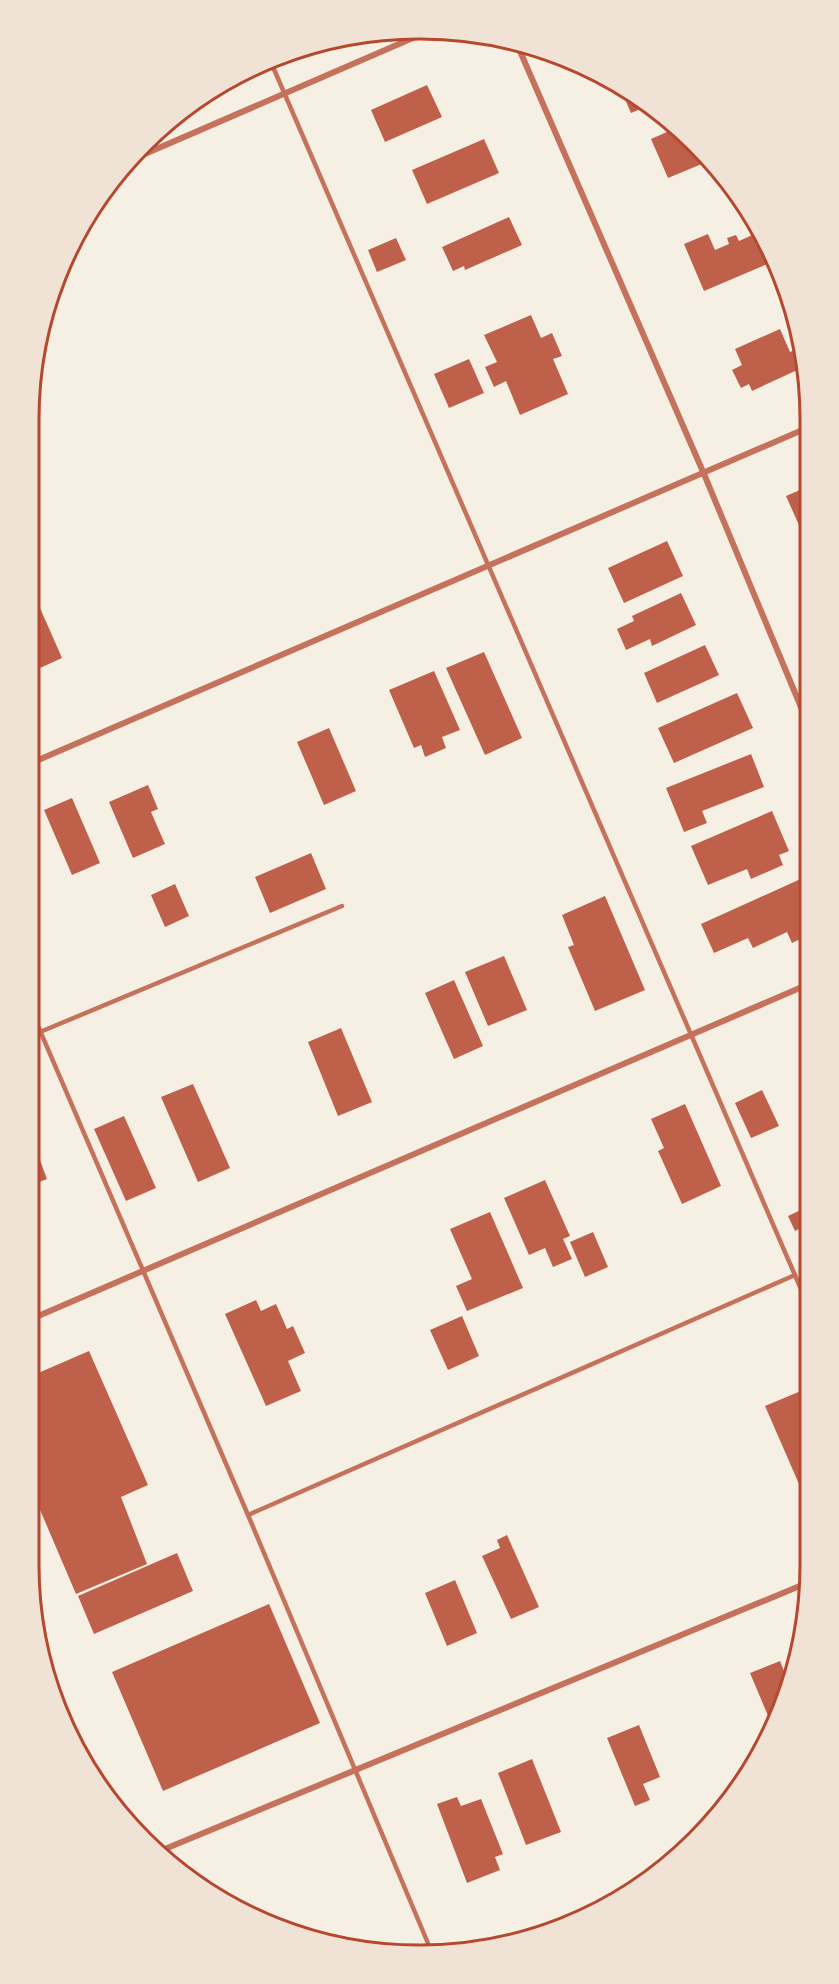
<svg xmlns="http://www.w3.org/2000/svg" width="839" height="1984" font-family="'Open Sans',sans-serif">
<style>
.building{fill:#bf614a}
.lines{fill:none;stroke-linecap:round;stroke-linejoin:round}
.service{stroke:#c5725c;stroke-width:4.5}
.minor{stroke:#c5725c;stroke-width:6}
.rim{fill:none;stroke:#b5482f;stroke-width:3}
</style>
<rect width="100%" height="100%" fill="#f6efe4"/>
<g class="building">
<polygon points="427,85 442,117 385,142 371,110"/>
<polygon points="621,90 650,105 631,113"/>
<polygon points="676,128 709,161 668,178 651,139"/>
<polygon points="484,139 499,173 427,204 412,170"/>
<polygon points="509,217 522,245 465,270 464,266 453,271 442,247"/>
<polygon points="759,232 772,262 704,291 684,244 708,234 715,250 729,244 727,238 736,235 739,241"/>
<polygon points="396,238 406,260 377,272 368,250"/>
<polygon points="531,315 541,338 552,333 562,356 553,359 568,394 520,415 506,381 494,387 485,367 497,362 484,335"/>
<polygon points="780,329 790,352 801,347 806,366 752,391 749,384 741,388 732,370 742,365 735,349"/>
<polygon points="469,359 484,393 449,408 434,374"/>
<polygon points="807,487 808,529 802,532 786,496"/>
<polygon points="667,541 683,576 624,603 608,568"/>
<polygon points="29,583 62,658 29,673"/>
<polygon points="681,593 696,625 652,646 650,639 626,650 617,629 634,621 632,616"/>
<polygon points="705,645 719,675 657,703 644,673"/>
<polygon points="484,652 522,738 485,755 446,668"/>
<polygon points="434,671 460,730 442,737 446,748 425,757 421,745 414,748 389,690"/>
<polygon points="737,693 753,728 674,763 658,728"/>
<polygon points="329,728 356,791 324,805 297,742"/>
<polygon points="751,754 764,787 702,811 707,823 684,832 666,788"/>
<polygon points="148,785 158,809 151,812 165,844 133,858 109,802"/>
<polygon points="72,798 100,863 72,875 44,810"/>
<polygon points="772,811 789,851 779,855 783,865 751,879 747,869 708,885 691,846"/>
<polygon points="311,853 326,889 270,913 255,877"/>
<polygon points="805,877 809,884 809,924 807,925 809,935 792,943 787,932 753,948 748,938 714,953 701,924"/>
<polygon points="175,884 189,916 165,927 151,895"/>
<polygon points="605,896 645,990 595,1011 568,947 574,945 562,915"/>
<polygon points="504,956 527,1010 488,1026 465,972"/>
<polygon points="454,980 483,1046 454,1059 425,993"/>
<polygon points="341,1028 372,1102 338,1116 308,1042"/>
<polygon points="809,1056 809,1082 799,1060"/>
<polygon points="193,1084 230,1168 198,1182 161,1097"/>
<polygon points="762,1090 779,1126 751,1138 735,1103"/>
<polygon points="685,1104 721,1186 682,1204 658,1151 664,1148 651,1119"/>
<polygon points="124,1116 156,1188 126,1201 94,1129"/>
<polygon points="31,1136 47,1179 29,1186 29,1137"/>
<polygon points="545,1180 570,1236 563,1239 572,1259 553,1267 545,1248 529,1255 504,1198"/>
<polygon points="809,1206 810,1224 795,1231 788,1216"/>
<polygon points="490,1212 523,1288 467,1311 456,1286 472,1279 450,1229"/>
<polygon points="593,1232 608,1267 585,1277 570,1242"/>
<polygon points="256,1300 261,1311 276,1304 287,1329 293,1326 305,1353 288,1361 301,1391 266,1406 225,1314"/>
<polygon points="462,1316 479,1356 448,1370 430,1330"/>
<polygon points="89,1351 148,1485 121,1497 147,1564 76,1594 29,1484 29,1377"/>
<polygon points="808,1388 810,1393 810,1479 799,1484 765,1406"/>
<polygon points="507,1535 539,1607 511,1619 482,1556 500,1548 497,1540"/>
<polygon points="177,1553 193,1591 94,1634 78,1596"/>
<polygon points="455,1580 477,1633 447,1646 425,1593"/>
<polygon points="269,1604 320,1723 163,1791 112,1672"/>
<polygon points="780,1661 790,1686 771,1723 750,1673"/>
<polygon points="639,1725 660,1777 643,1784 650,1800 635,1806 607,1738"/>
<polygon points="532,1759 561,1832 526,1845 498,1773"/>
<polygon points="457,1797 461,1806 481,1799 503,1854 495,1857 500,1870 467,1883 437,1804"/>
</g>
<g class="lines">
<g class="service">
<polyline points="270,60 810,1310"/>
<polyline points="29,1005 248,1515 430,1948"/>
<polyline points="40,1032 342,906"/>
<polyline points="248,1515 795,1275"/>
</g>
<g class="minor">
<polyline points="516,42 704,474 808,724"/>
<polyline points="124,163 429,31"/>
<polyline points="29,764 807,428"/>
<polyline points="29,1320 809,984"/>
<polyline points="160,1851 807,1583"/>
</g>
</g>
<path d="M0 0H839V1984H0ZM419 39H420A380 380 0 0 1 800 419V1565A380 380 0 0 1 420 1945H419A380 380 0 0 1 39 1565V419A380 380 0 0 1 419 39Z" fill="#f1e2d6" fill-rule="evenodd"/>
<path class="rim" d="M419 39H420A380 380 0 0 1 800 419V1565A380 380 0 0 1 420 1945H419A380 380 0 0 1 39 1565V419A380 380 0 0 1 419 39Z"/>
</svg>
